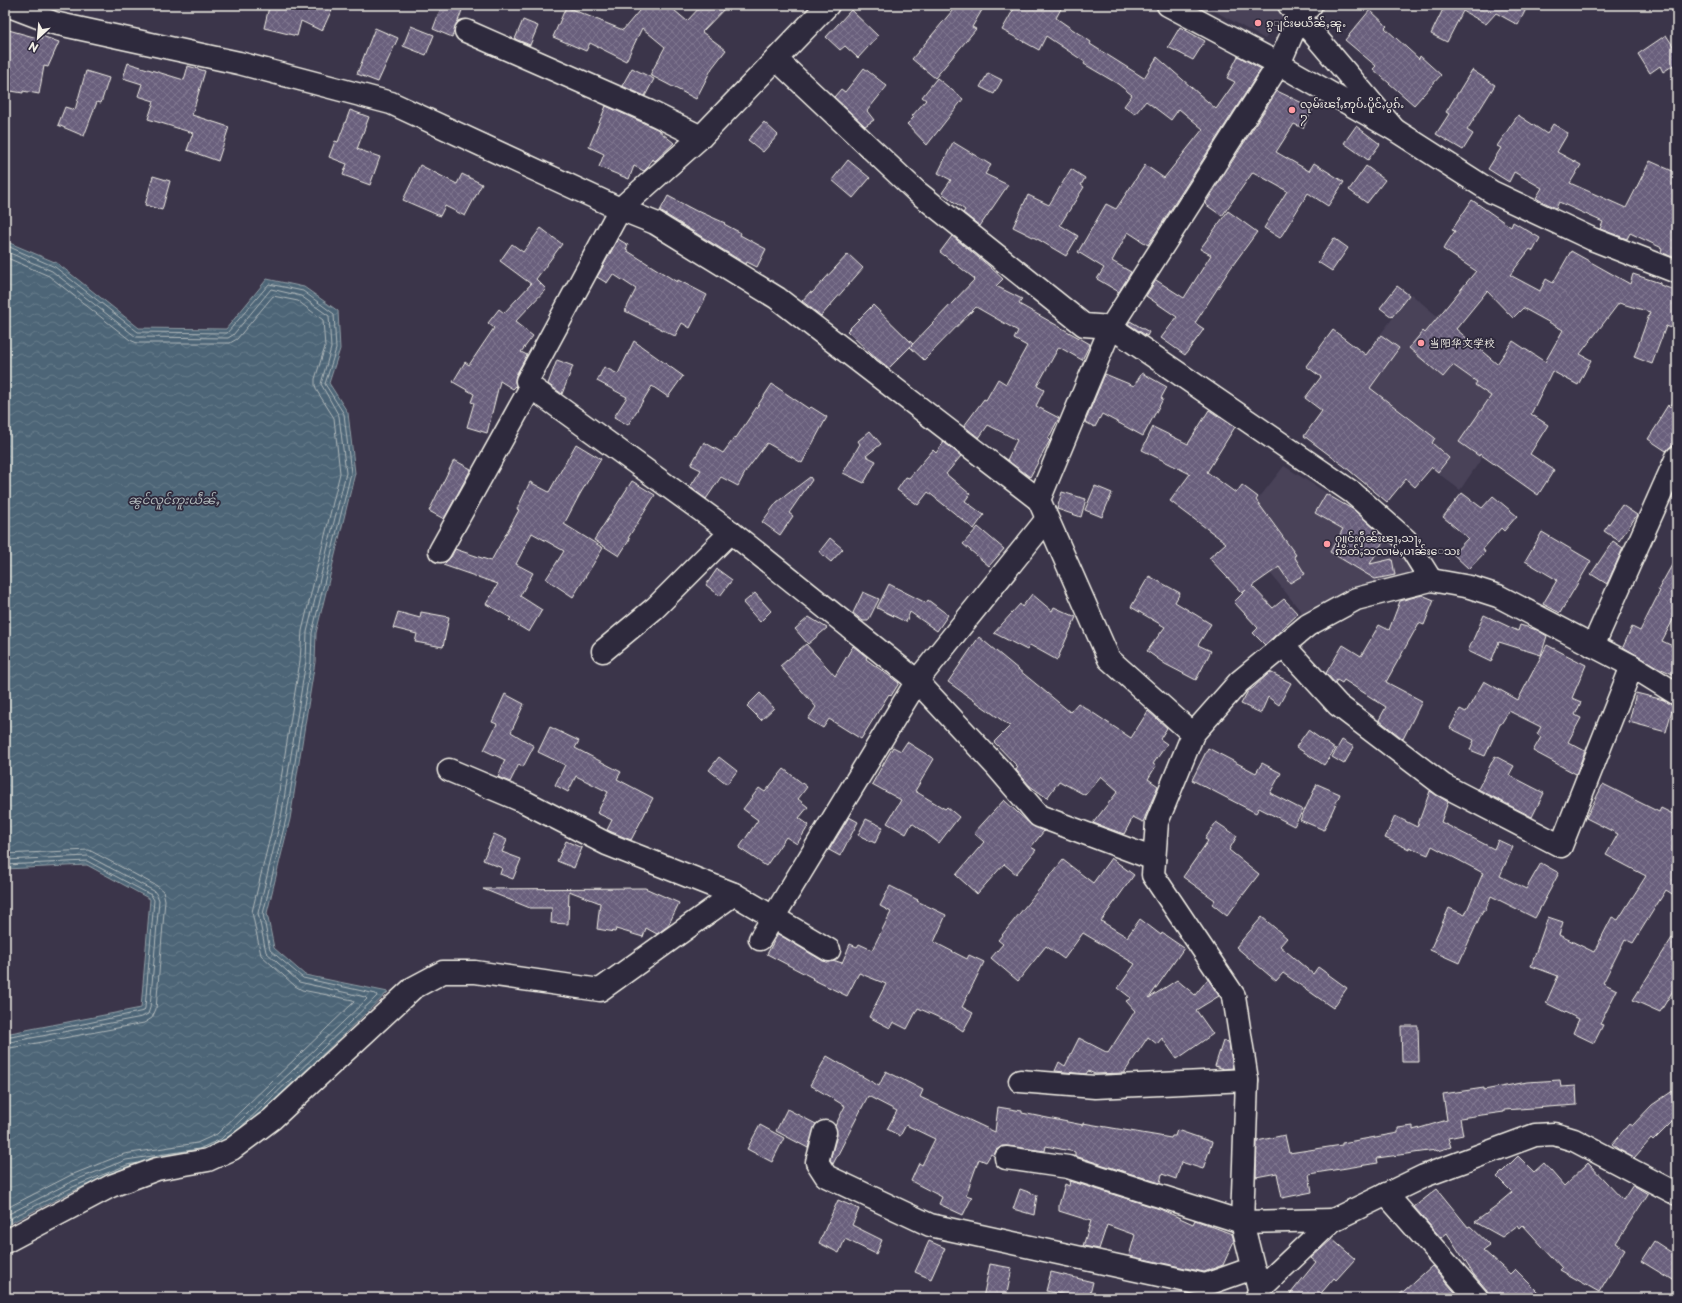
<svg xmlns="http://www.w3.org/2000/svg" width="1682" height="1303" font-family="'Playpen Sans','LXGW WenKai TC','Noto Sans Myanmar',sans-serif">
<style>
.built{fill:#494259}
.water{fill:url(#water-waves);stroke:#909da4}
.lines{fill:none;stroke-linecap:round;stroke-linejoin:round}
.shore{stroke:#b1b9bb;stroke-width:1}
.building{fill:url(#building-cross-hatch);stroke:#f4f1e8;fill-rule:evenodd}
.street-casing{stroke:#f4f1e8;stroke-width:25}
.secondary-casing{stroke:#f4f1e8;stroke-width:25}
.street{stroke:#2f2a3d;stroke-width:22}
.secondary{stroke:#2f2a3d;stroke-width:22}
.poi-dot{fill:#ff9aa2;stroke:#2f2a3d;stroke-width:1.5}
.labels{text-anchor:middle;stroke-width:3.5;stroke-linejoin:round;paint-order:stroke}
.poi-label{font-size:11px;fill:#f4f1e8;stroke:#2f2a3d;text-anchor:start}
.water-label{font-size:12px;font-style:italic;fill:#b1b9bb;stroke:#2f2a3d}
</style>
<defs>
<pattern id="water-waves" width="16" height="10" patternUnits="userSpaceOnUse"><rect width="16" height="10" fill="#4d6577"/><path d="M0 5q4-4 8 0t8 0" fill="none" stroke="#677c8a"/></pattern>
<pattern id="building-cross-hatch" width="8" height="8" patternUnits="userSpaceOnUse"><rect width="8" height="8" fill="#695f7c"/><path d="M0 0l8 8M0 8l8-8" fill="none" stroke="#7f768f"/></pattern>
</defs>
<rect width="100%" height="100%" fill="#3b354a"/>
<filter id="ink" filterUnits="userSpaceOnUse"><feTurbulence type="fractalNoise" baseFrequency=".025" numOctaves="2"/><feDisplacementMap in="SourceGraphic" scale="8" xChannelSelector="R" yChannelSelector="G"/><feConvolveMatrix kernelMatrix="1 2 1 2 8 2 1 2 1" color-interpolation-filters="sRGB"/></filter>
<g filter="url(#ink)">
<g class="built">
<polygon points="1204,5 1289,5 1291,7 1265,39"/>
<polygon points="1411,294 1527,392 1460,490 1335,394"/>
<polygon points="1284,466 1431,559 1421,578 1365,584 1303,614 1235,529"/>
</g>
<polygon class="water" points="5,241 57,263 139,328 226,329 267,279 304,287 338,311 340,349 329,383 348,413 355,473 316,633 315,662 290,819 267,913 274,948 305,975 388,992 226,1147 129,1168 77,1189 5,1226 5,1034 141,1008 150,899 87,865 5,869"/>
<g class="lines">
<g class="shore">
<polyline points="5,245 55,267 138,332 227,333 269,284 303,291 334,314 336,349 325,384 344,414 351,473 312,633 311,662 286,819 263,914 270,950 303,978 376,994 377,996 238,1130"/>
<polyline points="5,251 52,271 136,337 228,338 233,335 271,289 301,296 329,316 331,348 321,384 339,416 346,473 307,632 306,661 281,818 258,913 266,952 299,982 365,997 367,999 221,1139 199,1149 126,1160 73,1181 5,1216"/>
<polyline points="5,257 49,276 130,340 137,343 230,343 237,339 273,296 298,301 323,320 325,347 315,379 315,385 317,391 334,418 340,473 302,631 300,661 275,816 252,912 261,955 295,986 302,990 353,1000 354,1002 217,1134 197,1143 124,1154 71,1175 5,1209"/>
<polyline points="5,854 89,850 157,886 163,891 165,900 156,1009 152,1018 144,1023 5,1049"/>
<polyline points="5,860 88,856 154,891 157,895 159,900 150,1008 148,1014 142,1017 5,1043"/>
<polyline points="5,865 87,861 151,895 154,900 145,1008 144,1011 83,1024 5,1038"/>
<polyline points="5,1221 75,1186 127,1165 139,1163"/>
</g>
</g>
<g class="building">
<polygon points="266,5 334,5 322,31 301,21 297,36 264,28 269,7"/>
<polygon points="442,5 464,5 452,37 433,29"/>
<polygon points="644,5 668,5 687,21 702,5 728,5 702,32 726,50 712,68 696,99 650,75 665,47 642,28 626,61 590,43 586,51 553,37 566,7 623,30"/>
<polygon points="957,5 985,5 972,27 976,29 935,78 912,59"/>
<polygon points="1016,5 1063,5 1056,18 1091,42 1090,44 1144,78 1157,57 1216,109 1235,82 1227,78 1238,56 1261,69 1148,245 1128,232 1112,261 1131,272 1119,292 1097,279 1104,268 1078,252 1106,204 1116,209 1145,165 1164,178 1203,129 1179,109 1171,120 1146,101 1135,114 1124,106 1132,95 1118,84 1084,64 1085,62 1046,36 1039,50 1002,30"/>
<polygon points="1445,5 1528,5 1518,25 1496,13 1486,24 1463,11 1447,42 1431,34"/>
<polygon points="851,10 878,36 858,58 845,46 840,50 826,37"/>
<polygon points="1370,10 1387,26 1385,28 1419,59 1420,56 1441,75 1414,105 1373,69 1376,66 1345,40"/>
<polygon points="523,20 538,26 530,45 515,39"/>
<polygon points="411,26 434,35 426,55 403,46"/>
<polygon points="1180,27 1205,41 1193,60 1168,47"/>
<polygon points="375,28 398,38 378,82 357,74"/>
<polygon points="5,29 41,39 42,36 59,42 48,67 44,66 39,94 23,91 23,93 5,90"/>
<polygon points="1666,35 1677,52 1677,63 1663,72 1660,66 1650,73 1638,54"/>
<polygon points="128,63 184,80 188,66 205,71 192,115 229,127 218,161 187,150 193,133 148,119 154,101 138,96 142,84 123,78"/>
<polygon points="632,68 654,79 645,96 622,86"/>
<polygon points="864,68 887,86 867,111 874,120 865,126 834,97 841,89 845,92"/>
<polygon points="1472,70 1495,85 1467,130 1473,134 1463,150 1436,134 1449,114 1446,112"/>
<polygon points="86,71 109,78 101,103 97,102 84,136 58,125 65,107 75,110"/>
<polygon points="988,73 1002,80 994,94 980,87"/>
<polygon points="937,78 963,99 927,145 907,124 914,117 912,116 926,100 922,97"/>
<polygon points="1277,91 1313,108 1303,128 1294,124 1276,152 1309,171 1314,163 1344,182 1328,206 1308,193 1280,238 1264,228 1287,191 1253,172 1222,216 1205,204"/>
<polygon points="606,106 657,129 674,143 655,161 652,159 648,167 644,171 634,166 629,179 599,167 604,154 589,147"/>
<polygon points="350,110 369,117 357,149 380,157 370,185 343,175 347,164 329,157 335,141 338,142"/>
<polygon points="1518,115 1547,134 1553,124 1568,133 1557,152 1581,165 1570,183 1626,208 1650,161 1677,173 1677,259 1661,252 1662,248 1630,233 1627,239 1600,229 1603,222 1559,202 1556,208 1541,201 1536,198 1542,188 1514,172 1509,182 1488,169 1501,148 1497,146"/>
<polygon points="764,122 778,135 763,152 748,140"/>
<polygon points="1356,126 1380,144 1368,160 1344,143"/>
<polygon points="953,142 991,165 985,174 1008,185 980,226 963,213 965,210 942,193 951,180 938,173"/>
<polygon points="848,160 870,178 853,198 832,180"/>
<polygon points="420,165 457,184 462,174 482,184 465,216 445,206 440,216 403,200"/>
<polygon points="1366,166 1385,180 1367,203 1349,190"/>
<polygon points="1071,169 1085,178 1081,185 1084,187 1060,225 1078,236 1066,256 1039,240 1013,227 1028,195 1049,205"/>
<polygon points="153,176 170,181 162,210 145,205"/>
<polygon points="668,196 698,212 698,211 725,223 724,224 741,233 740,235 766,249 757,267 747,262 746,264 660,211"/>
<path d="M1472,200L1511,227L1513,222L1540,238L1533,251L1530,249L1510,275L1540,291L1546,279L1553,283L1571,251L1630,284L1633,274L1660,283V285L1677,291V330L1666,326L1652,364L1634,357L1650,312L1619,303L1580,354L1591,360L1578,385L1552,371L1531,414L1548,425L1530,454L1554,470L1538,495L1480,454L1479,456L1459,442L1491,396L1475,385L1477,382L1453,365L1443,377L1409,348L1423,331L1425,333L1476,271L1443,249L1455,231L1452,230ZM1487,291L1513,318L1523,308L1563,330L1545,362L1513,341L1497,364L1456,329Z"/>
<polygon points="1228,211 1257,232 1230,269 1195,323 1204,329 1185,355 1161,338 1177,317 1146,296 1156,280 1184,298 1211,255 1200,249"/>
<polygon points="541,228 562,244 536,279 546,289 515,322 533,336 521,352 527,355 516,375 515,381 516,386 513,389 500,381 487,433 467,427 474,403 471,402 474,394 453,382 465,362 469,365 494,328 488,323 499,309 504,313 531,284 500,261 512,244 523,252"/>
<polygon points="952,236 989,266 1003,279 996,286 1022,299 1019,304 1090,344 1082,360 1059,347 1037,386 1044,390 1036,406 1059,418 1048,439 1050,441 1049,442 1030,477 1007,460 1017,440 988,425 979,438 964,426 984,399 986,400 998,379 1006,384 1027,346 1014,339 1018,331 976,307 924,360 910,347 975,279 940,252"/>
<polygon points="1334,238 1348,248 1332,271 1318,262"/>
<polygon points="618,239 628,245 626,250 677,282 678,280 707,295 690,328 682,323 675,336 625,311 636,289 613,274 607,283 597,277"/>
<polygon points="848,254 863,268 821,316 802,301 810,292 812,293"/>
<polygon points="1397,286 1409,295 1392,317 1380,308"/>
<polygon points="873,305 913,344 889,368 871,354 847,331"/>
<polygon points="1130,321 1149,332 1147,336 1128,324"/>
<polygon points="1333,330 1366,355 1381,335 1399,348 1370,388 1435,438 1432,443 1449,458 1438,472 1432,467 1415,487 1406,479 1387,502 1344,466 1304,436 1322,411 1305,398 1321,377 1306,366"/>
<polygon points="634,341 683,376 668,397 652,386 628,425 614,417 627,397 597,381 604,367 618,374"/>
<polygon points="557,360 573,366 562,394 548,384"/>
<polygon points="1142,373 1167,387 1161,398 1163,399 1143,436 1102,414 1095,427 1085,422 1105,374 1134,386"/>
<polygon points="772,384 809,409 811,407 827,417 802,463 767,443 746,471 738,486 721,477 706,499 690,487 701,470 691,465 704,442 723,453 735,437 736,438"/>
<polygon points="1677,396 1677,445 1670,447 1666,451 1648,439 1661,419 1660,418 1668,405 1670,407"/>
<polygon points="1209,410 1235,427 1207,472 1236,493 1242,485 1258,497 1256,500 1296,555 1294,556 1305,574 1290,583 1279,567 1252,586 1273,608 1284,599 1298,614 1265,645 1253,633 1258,628 1234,602 1246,590 1242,593 1209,558 1226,543 1170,501 1190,474 1142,450 1153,427 1188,444"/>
<polygon points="870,431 881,444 866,456 876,461 864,483 843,473 860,444 858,441"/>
<polygon points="944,442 961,456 946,474 970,494 965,501 984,515 974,529 928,492 918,505 897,490 906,477 909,478 933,450 936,453"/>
<polygon points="576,444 601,459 580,494 564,524 603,548 573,597 546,579 564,551 532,533 516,564 533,573 520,596 542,610 529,632 509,620 511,618 486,604 498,584 443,565 451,557 455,549 491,561 519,510 517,509 530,482 549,492"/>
<polygon points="454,460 471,469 444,519 429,511"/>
<polygon points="810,477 812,480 789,513 793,516 780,535 762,522 777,502"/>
<polygon points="632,481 655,495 628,538 630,539 619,556 594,540"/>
<polygon points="1095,486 1112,493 1102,517 1085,510"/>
<polygon points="1062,492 1086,499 1081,517 1057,509"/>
<polygon points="1462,493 1482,508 1493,496 1517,516 1504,531 1501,528 1483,549 1485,552 1469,569 1453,554 1468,538 1443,517"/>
<polygon points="1326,494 1354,510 1385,538 1370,564 1392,559 1395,575 1375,579 1330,552 1343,529 1315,513"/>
<polygon points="1622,505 1637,515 1619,541 1604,531"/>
<polygon points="978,527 1004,549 989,566 963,544"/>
<polygon points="1542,532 1591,561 1560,613 1543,604 1557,580 1525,561"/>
<polygon points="830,538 843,549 831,562 819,552"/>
<polygon points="1613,541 1623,548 1607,584 1591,574"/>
<polygon points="1677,556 1677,612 1662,641 1677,648 1677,676 1657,667 1623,647 1632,627 1640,631 1660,591 1658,590"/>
<polygon points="717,569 732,580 720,596 706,585"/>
<polygon points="1149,576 1180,593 1175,602 1211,624 1198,645 1211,651 1196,680 1165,664 1147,651 1165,627 1131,607"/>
<polygon points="889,584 926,603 928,600 948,615 937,631 910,612 906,622 877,608"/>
<polygon points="863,592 879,599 868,621 863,621 853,613"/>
<polygon points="755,593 771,611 760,622 743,603"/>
<polygon points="1032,594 1052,611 1054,607 1076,617 1057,660 1030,645 1027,650 994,633 1020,604 1022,607"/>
<polygon points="1422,595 1434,600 1424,625 1419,623 1386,682 1422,701 1403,739 1379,720 1386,707 1344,680 1342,683 1337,680 1335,683 1326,673 1343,645 1361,656 1379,625 1389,630 1400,601"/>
<polygon points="398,612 420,618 421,612 449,617 443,647 415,642 417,634 393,628"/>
<polygon points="1484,615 1518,631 1520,625 1537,630 1547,636 1541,655 1499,642 1491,662 1468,651"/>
<polygon points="809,617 827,628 808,644 795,629"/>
<polygon points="979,637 1070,712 1078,703 1131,738 1148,711 1167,728 1160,739 1167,744 1153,764 1156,766 1148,779 1158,786 1143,822 1133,817 1124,834 1093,823 1118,791 1101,776 1085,795 1059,781 1047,798 1030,786 1016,770 1018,767 994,742 1010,726 948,682"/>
<polygon points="806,644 835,676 853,646 867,657 866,659 899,683 891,696 889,694 861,739 829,719 823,728 808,719 816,707 780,666"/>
<polygon points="1547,645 1586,665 1572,698 1581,702 1575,715 1581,718 1568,742 1585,751 1576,774 1533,751 1541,737 1537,734 1541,727 1509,711 1501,724 1500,724 1485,756 1470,750 1474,740 1450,728 1460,709 1466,712 1484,681 1518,700"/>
<polygon points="1270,672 1291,683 1279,705 1268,697 1261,713 1241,704 1248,691 1253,688"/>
<polygon points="760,693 774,708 761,720 747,706"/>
<polygon points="1636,693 1664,700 1673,706 1666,732 1629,722"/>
<polygon points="505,694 524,704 511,732 534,746 523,767 519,764 510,782 498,777 505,760 484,750 497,724 492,722"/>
<polygon points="550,727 579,741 575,748 621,772 617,779 653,798 631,840 607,830 612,820 597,813 608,792 576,776 568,792 555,785 565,765 538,752"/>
<polygon points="1308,730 1335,749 1324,765 1296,747"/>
<polygon points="1342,740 1354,747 1344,764 1332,757"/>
<polygon points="907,742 934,759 915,791 945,809 947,807 959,817 939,843 912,823 906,834 887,823 901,800 872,784 893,747 901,751"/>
<polygon points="1208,748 1256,773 1262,763 1281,773 1270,793 1303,810 1294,826 1259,808 1256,813 1192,780"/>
<polygon points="1495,756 1514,766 1509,775 1544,793 1532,817 1478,789"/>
<polygon points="719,757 737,771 727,784 709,770"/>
<polygon points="784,769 807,787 798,799 808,807 799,818 809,825 797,844 786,837 766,866 739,848 758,820 743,809 759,788 765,792"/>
<polygon points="1317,784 1340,794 1324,830 1300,820"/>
<polygon points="1603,784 1659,812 1661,808 1677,816 1677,897 1666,890 1633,943 1625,939 1603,983 1617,990 1600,1024 1603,1025 1594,1043 1573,1033 1579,1019 1546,1003 1558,976 1531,966 1548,917 1563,922 1559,935 1594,952 1612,917 1618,920 1646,876 1606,855 1618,834 1586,818"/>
<polygon points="1430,791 1448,802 1441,822 1494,849 1498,840 1513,847 1500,876 1526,889 1541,863 1559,873 1535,918 1491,896 1485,911 1483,910 1459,963 1430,950 1449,908 1465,915 1483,873 1432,846 1428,855 1409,847 1409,849 1385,838 1395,816 1417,827"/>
<polygon points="1004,800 1030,824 1044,831 1031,847 1036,850 1016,874 1004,864 977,894 956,875 984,842 974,833"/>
<polygon points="849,817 858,822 840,856 829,850"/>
<polygon points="866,819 883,827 875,843 858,835"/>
<polygon points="1216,822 1237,836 1229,850 1259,874 1227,916 1212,904 1215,900 1183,877 1208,841 1205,839"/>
<polygon points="494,834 507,840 502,852 521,859 513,879 500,874 502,868 483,860"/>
<polygon points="566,841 582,848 574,868 557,861"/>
<polygon points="1111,858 1134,875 1101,921 1127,937 1140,919 1161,935 1162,933 1184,948 1149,998 1177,980 1195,995 1208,979 1219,996 1196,1010 1213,1034 1177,1059 1162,1038 1157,1044 1148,1037 1124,1073 1095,1074 1088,1071 1086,1074 1055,1071 1059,1062 1065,1066 1079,1038 1108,1053 1135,1011 1126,1001 1131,998 1118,988 1135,964 1083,933 1064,959 1046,946 1018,981 991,958 1003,944 998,940 1063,860 1093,883"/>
<polygon points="890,886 918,900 917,901 946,915 934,942 967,959 969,955 984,962 962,1007 973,1013 963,1031 951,1023 918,1008 907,1029 893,1022 890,1028 869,1017 886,984 859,973 847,996 812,979 813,978 767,954 778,934 823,961 828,962 836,961 842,963 850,944 857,947 859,944 872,950 891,912 880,906"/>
<polygon points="645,888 679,903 668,926 657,934 646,928 643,937 616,929 615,932 597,929 600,903 569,891 568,924 551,923 552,908 530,908 483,889"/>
<polygon points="1262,917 1287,938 1280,946 1313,974 1318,967 1347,988 1333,1008 1283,973 1276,981 1236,947"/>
<polygon points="1677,930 1677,984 1660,1012 1633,1000"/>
<polygon points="1401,1026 1418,1026 1419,1062 1402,1062"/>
<polygon points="1223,1041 1229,1043 1233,1068 1224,1069 1215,1066"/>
<polygon points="827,1056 879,1086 886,1071 923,1090 920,1097 995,1132 998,1107 1022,1111 1022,1113 1083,1125 1083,1123 1171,1138 1172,1136 1175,1136 1177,1130 1212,1142 1203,1169 1181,1162 1176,1179 1162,1174 1160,1183 1075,1156 1075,1152 1046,1146 1045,1151 1008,1146 1002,1146 996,1150 994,1156 991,1154 986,1162 979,1159 966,1195 972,1197 963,1215 939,1204 942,1197 911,1181 919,1163 922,1165 935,1139 906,1125 900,1136 887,1129 897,1111 868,1096 833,1164 830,1160 837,1135 835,1126 845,1106 810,1085"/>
<polygon points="1560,1080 1561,1087 1576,1086 1577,1105 1504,1110 1504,1112 1460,1118 1463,1135 1448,1138 1451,1147 1437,1151 1436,1150 1377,1158 1378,1163 1309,1174 1312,1192 1282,1198 1277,1173 1256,1177 1257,1141 1285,1135 1289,1153 1342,1145 1342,1143 1398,1133 1398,1128 1413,1126 1413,1130 1447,1120 1443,1094 1484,1088 1484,1090 1527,1082"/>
<polygon points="1677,1088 1677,1117 1653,1141 1651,1139 1634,1158 1618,1149 1612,1144 1629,1124 1632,1126 1652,1105"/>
<polygon points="787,1109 816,1124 808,1148 776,1131"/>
<polygon points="760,1125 784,1138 772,1162 747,1149"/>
<polygon points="1518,1156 1534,1172 1544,1163 1564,1186 1588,1163 1623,1200 1633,1185 1648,1194 1616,1243 1625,1249 1599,1292 1560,1270 1562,1268 1523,1225 1520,1228 1518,1225 1502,1237 1475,1222 1500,1204 1499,1203 1512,1192 1497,1177"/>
<polygon points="1070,1181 1160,1209 1193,1224 1195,1220 1232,1234 1234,1241 1223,1265 1204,1272 1129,1256 1135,1235 1107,1225 1099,1249 1083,1246 1091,1221 1059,1211 1059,1205 1065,1184 1069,1186"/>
<polygon points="1020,1189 1037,1195 1034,1215 1013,1209"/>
<polygon points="1437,1189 1468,1227 1470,1226 1490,1245 1483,1250 1510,1274 1515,1269 1544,1298 1489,1298 1487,1290 1474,1275 1447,1233 1441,1238 1414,1207"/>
<polygon points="838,1200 859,1209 852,1225 882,1240 876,1254 845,1239 839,1253 819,1243"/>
<polygon points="1332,1239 1355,1259 1336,1280 1334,1278 1317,1298 1287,1298 1316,1262 1311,1258"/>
<polygon points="929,1241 945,1248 931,1279 915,1272"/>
<polygon points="1654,1241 1677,1256 1677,1283 1641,1261"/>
<polygon points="990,1264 1012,1268 1006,1298 983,1298"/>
<polygon points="1432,1266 1460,1298 1396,1298"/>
<polygon points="1051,1272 1093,1282 1089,1298 1081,1298 1046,1291"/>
</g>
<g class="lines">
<defs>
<g id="street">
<polyline points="7,5 54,23 239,63 391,103 620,209 655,223 777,298 1039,500"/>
<polyline points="828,5 701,137 620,209 527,381 531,387 731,532 917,681 997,767 1039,816 1154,859"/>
<polyline points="1289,5 1394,129"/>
<polyline points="466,31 648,111 701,137"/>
<polyline points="776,59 916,191 1084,325 1111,327 1353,493 1406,540 1431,580"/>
<polyline points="440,551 531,387"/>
<polyline points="1283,645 1338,705 1443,785 1561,846 1632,666"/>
<polyline points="1593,646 1677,457"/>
<polyline points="603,651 655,608 731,532"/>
<polyline points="1193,734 1109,659 1039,500 1111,327 1279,64 1299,18 1311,5"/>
<polyline points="449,770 525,802 607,844 734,894 829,950"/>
<polyline points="760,939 917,681 1047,519"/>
<polyline points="1020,1081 1095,1087 1247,1080"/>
<polyline points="825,1132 817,1162 826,1176 930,1225 1205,1285 1253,1268"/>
<polyline points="1006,1158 1068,1167 1242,1222 1333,1220"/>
<polyline points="1386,1194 1477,1298"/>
<polyline points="5,1242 111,1186 157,1169 208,1160 232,1149 272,1119 413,988 443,972 475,972 600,990 734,894"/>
<polyline points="1259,1290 1333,1220 1424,1176 1535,1135 1554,1134 1574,1140 1677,1194"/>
<polyline points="1257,1298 1259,1290 1242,1222 1247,1080 1234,996 1153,875 1157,822 1193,734 1239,682 1308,625 1356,599 1431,580 1470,587 1498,596 1632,666 1677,694"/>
</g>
<polyline id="secondary" points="1168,5 1279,64 1395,130 1492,192 1592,239 1677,272"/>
</defs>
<use href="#street" class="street-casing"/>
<use href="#secondary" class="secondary-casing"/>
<use href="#street" class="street"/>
<use href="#secondary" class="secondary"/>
</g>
</g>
<g class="poi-dot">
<circle cx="1258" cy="23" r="4"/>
<circle cx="1292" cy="110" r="4"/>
<circle cx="1421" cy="343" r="4"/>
<circle cx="1327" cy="544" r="4"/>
</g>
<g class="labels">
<g class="poi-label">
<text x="1266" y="27">ၵွျင်းမယဵၼ်ႇၼူႉ</text>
<text x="1300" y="108">လုမ်းၽၢႆႇဢုပ်ႉပိူင်ႇပွၵ်ႉ<tspan x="1300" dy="13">႒</tspan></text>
<text x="1429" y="347">当阳华文学校</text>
<text x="1335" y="542">ႁူင်းႁဵၼ်းၽႃႇသႃႇ<tspan x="1335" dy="13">ဢိတ်ႇသလၢမ်ႇပၢၼ်းေသး</tspan></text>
</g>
<g class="water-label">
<text x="174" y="504">ၼွင်လူင်ဢူးယဵၼ်ႇ</text>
</g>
</g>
<rect width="1682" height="1303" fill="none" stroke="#2f2a3d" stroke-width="20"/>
<rect x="10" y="10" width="1662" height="1283" fill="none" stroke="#f4f1e8" stroke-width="1.5" filter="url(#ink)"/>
<g transform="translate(38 38) rotate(206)" stroke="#2f2a3d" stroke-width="3" paint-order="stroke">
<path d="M0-3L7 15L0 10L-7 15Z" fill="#f4f1e8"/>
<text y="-6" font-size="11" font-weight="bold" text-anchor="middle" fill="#f4f1e8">N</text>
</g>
</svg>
